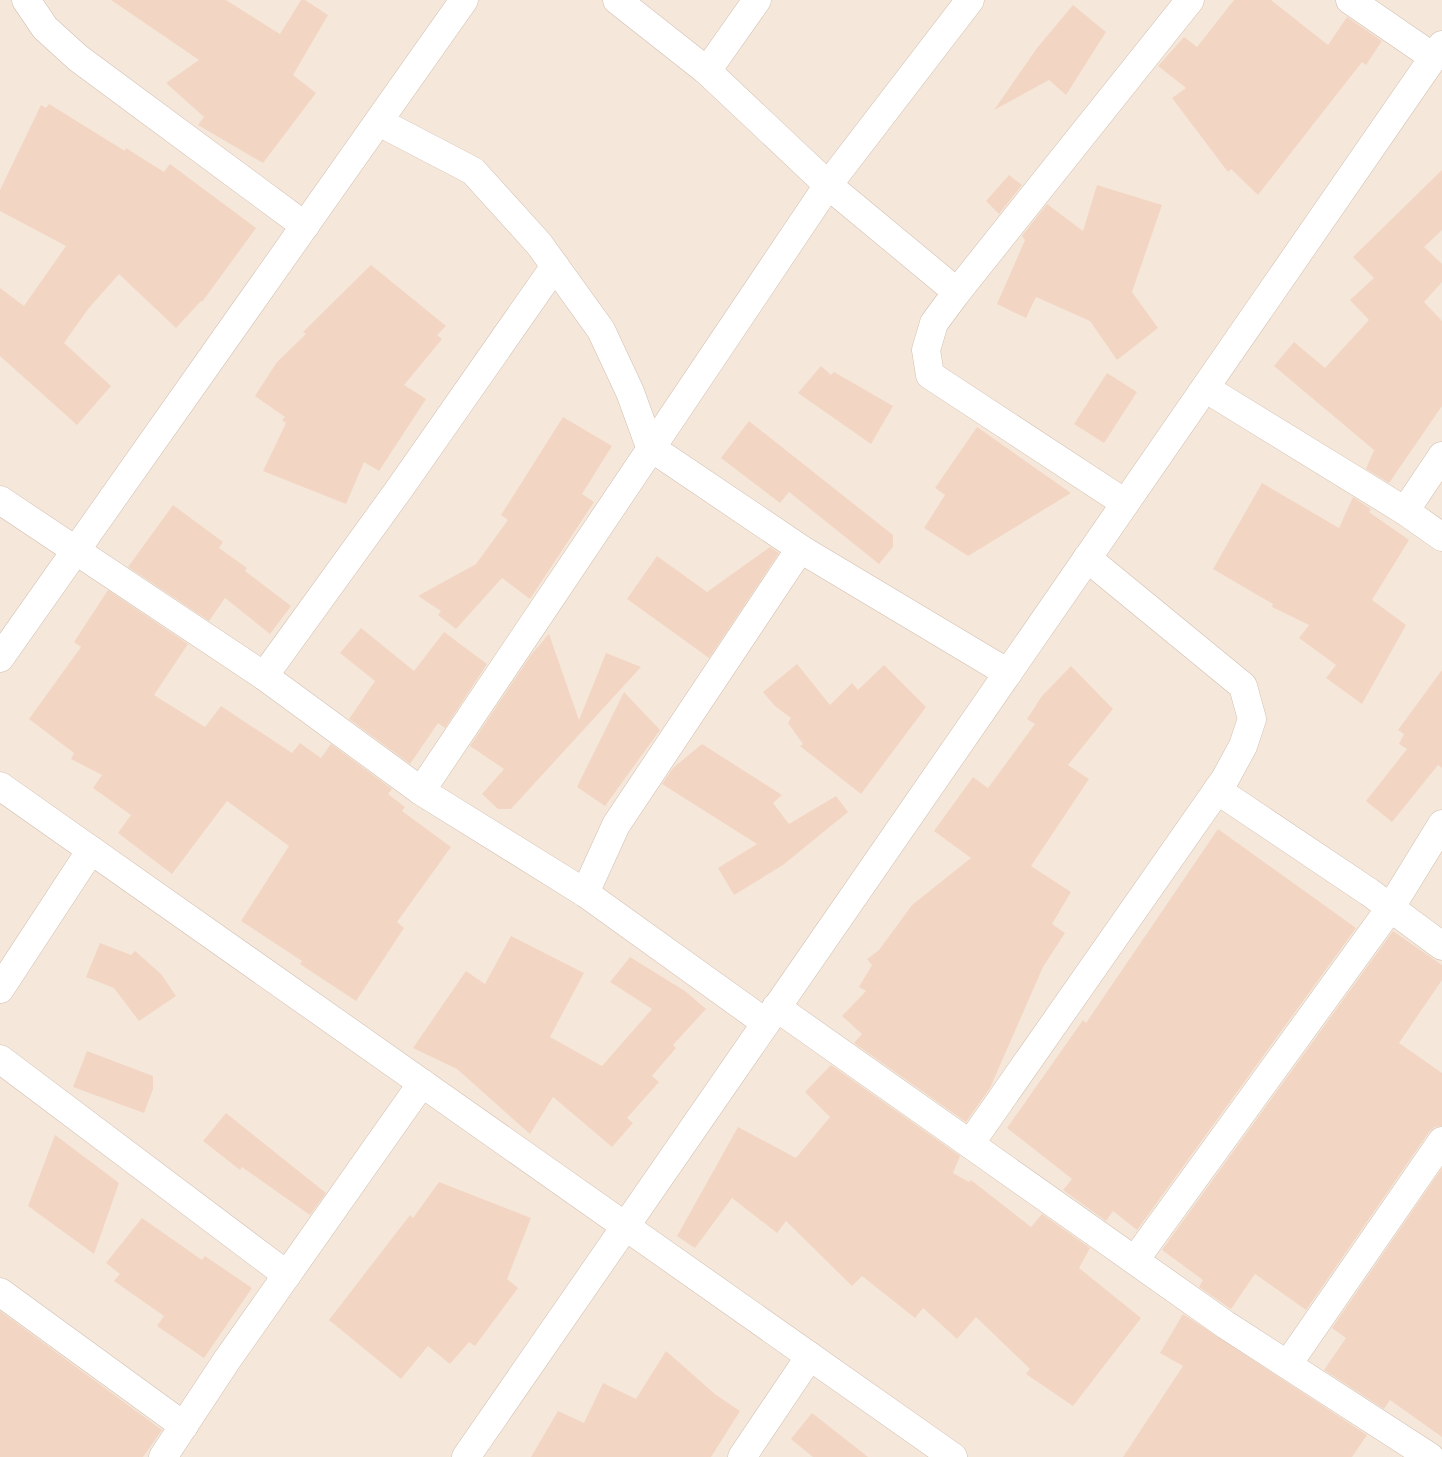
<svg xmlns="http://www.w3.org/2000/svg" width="1442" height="1457" font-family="'Fira Sans Condensed',sans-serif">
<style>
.residential{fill:#f5e8da}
.building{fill:#f3d5c3}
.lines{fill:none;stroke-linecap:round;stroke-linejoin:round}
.minor-casing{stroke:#d1beb0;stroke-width:29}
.minor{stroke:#fff;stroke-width:28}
</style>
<rect width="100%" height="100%" fill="#fdf6ec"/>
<rect class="residential" x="0" y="0" width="1442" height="1457"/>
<g class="building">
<polygon points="111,0 226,0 280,34 301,0 305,0 328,15 293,75 316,93 263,163 198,125 204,117 166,83 199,60"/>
<polygon points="1234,0 1271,0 1328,45 1347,17 1382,41 1366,65 1362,62 1258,195 1231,169 1228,172 1172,98 1186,88 1158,66 1184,37 1197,47"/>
<polygon points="1073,5 1106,32 1066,95 1049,80 994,110 1037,48"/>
<polygon points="49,104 125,151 126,148 164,172 170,164 256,228 202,302 201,301 176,328 119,274 88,309 64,343 111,386 77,425 0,356 0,288 24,306 66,246 0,211 0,190 41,105 46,108"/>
<polygon points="1442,170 1442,230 1424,247 1442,264 1442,282 1424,302 1442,321 1442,406 1389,483 1366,469 1374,450 1274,366 1294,342 1325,368 1369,320 1350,300 1374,278 1353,257"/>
<polygon points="1009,175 1022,185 999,214 986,201"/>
<polygon points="1097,185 1162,205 1132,292 1158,328 1117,360 1090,321 1036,297 1026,318 997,304 1025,240 1022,236 1047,204 1083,231"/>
<polygon points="371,265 446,326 437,335 442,339 404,385 426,399 379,471 364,462 346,504 263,471 286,423 282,420 285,417 255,396 277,362 306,334 303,332"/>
<polygon points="821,366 831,375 834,372 893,406 871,444 798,393"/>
<polygon points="1107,373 1137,392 1104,443 1074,424"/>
<polygon points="563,417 612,446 582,494 594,502 530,599 502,578 456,629 438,615 441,611 418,596 476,564 508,520 501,515"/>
<polygon points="749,421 893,535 893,547 879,564 789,492 780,503 721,458"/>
<polygon points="977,427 1071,493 968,556 924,528 945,495 935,488"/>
<polygon points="1262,483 1339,528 1353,497 1371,509 1369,512 1409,540 1372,600 1406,625 1362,704 1326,678 1336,665 1299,638 1309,625 1272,607 1273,604 1213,569"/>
<polygon points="173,505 223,542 219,548 247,568 245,571 291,606 270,634 225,598 209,621 128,567"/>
<polygon points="770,547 779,553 709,658 627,599 657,556 707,592"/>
<polygon points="108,590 188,644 154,695 205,727 221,706 292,753 300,743 321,758 331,744 392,789 388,794 405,807 402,811 451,847 397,922 404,928 356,1001 300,964 302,961 241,921 289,846 227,801 172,874 118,833 131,815 93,788 102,775 71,759 74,753 29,719 81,647 74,642"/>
<polygon points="361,628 414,671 444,632 487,664 445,728 438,723 410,764 349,719 375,681 340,653"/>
<polygon points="549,634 579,720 606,653 641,667 511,809 498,809 482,794 504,769 470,746 531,655"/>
<polygon points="797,664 830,705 852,683 858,690 884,665 926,707 861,794 800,746 803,744 788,723 791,718 775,706 763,692"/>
<polygon points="1071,666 1113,709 1068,765 1089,779 1031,866 1071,892 1052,924 1065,933 1043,967 990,1088 966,1122 854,1043 862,1034 842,1016 866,991 859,987 872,965 867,959 879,950 912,905 971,858 934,831 973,777 988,788 1035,724 1027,719 1042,696"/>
<polygon points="1442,670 1442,768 1438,765 1392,822 1366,801 1407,749 1399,744 1404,734 1398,730"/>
<polygon points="624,692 660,730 605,806 577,787"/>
<polygon points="702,744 782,795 773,803 789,824 836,796 848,812 783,865 734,895 718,868 757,844 662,784 673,768"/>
<polygon points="1218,829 1356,928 1137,1230 1113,1211 1106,1221 1063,1190 1072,1179 1007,1128 1083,1020 1086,1023"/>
<polygon points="1393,931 1442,965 1442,980 1399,1043 1442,1073 1442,1126 1435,1127 1429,1132 1306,1310 1255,1274 1231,1309 1199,1287 1203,1280 1162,1250"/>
<polygon points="511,936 584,973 550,1037 602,1066 652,1009 610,982 630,957 685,991 706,1009 673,1045 676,1048 652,1076 659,1082 627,1118 633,1123 612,1147 553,1097 530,1134 457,1069 413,1048 466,971 485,984"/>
<polygon points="100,943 131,955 135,951 161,974 176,996 139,1021 114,988 86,977"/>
<polygon points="87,1051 153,1076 153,1089 144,1113 73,1087"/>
<polygon points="831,1065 960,1156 953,1173 969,1182 971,1180 1031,1227 1042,1214 1090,1248 1079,1268 1141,1318 1073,1406 1026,1374 1030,1369 976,1317 957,1339 923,1308 915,1318 862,1276 852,1286 786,1221 777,1233 732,1198 695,1248 677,1236 738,1127 796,1158 830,1117 805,1092"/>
<polygon points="226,1113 326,1193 310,1215 242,1167 240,1170 203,1141"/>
<polygon points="55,1135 119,1183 94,1254 28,1206"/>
<polygon points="1442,1168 1442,1437 1390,1400 1384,1409 1324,1370 1346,1338 1332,1328"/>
<polygon points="439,1182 531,1218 507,1279 518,1288 475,1346 469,1342 450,1364 428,1346 401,1379 329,1320 410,1215 413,1218"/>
<polygon points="142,1218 202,1260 205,1256 252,1288 204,1358 157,1326 164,1316 114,1281 120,1274 106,1263"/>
<polygon points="0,1311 162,1430 143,1457 0,1457"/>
<polygon points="1183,1314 1367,1435 1352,1457 1123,1457 1183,1366 1160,1353"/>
<polygon points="666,1351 716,1395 740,1411 711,1457 531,1457 558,1411 584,1423 603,1383 636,1399"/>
<polygon points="812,1413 868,1457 813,1457 791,1439"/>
</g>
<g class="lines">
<defs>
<g id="minor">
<polyline points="26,0 45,28 78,58 305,226"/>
<polyline points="617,0 707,71 828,185 957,292"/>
<polyline points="1350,0 1433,57"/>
<polyline points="707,71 757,0"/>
<polyline points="379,122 473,171 539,244 601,330 630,392 650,447 804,551 1008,673"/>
<polyline points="1205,388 1405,511 1442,537"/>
<polyline points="0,500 264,676 421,791 585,893 766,1023"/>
<polyline points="1125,503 930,375 926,350 934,323 957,292 1190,0"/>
<polyline points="1405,511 1442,456"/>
<polyline points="0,658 464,0"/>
<polyline points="264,676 400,488 555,266"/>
<polyline points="0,786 953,1457"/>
<polyline points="1217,790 1369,892 1442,946"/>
<polyline points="421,791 828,185 970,0"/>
<polyline points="585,893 616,825 800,549"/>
<polyline points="0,989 91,850"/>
<polyline points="776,1007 1226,1325 1430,1457"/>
<polyline points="0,1059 287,1275"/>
<polyline points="970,1144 1225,779 1243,746 1252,719 1243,686 1087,558"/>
<polyline points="1135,1260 1391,907 1442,824"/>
<polyline points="0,1292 184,1426"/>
<polyline points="1288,1364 1442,1141"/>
<polyline points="163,1457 227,1360 422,1083"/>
<polyline points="466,1457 1442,45"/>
<polyline points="742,1457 810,1356"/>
</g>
</defs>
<use href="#minor" class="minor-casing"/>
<use href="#minor" class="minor"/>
</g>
</svg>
